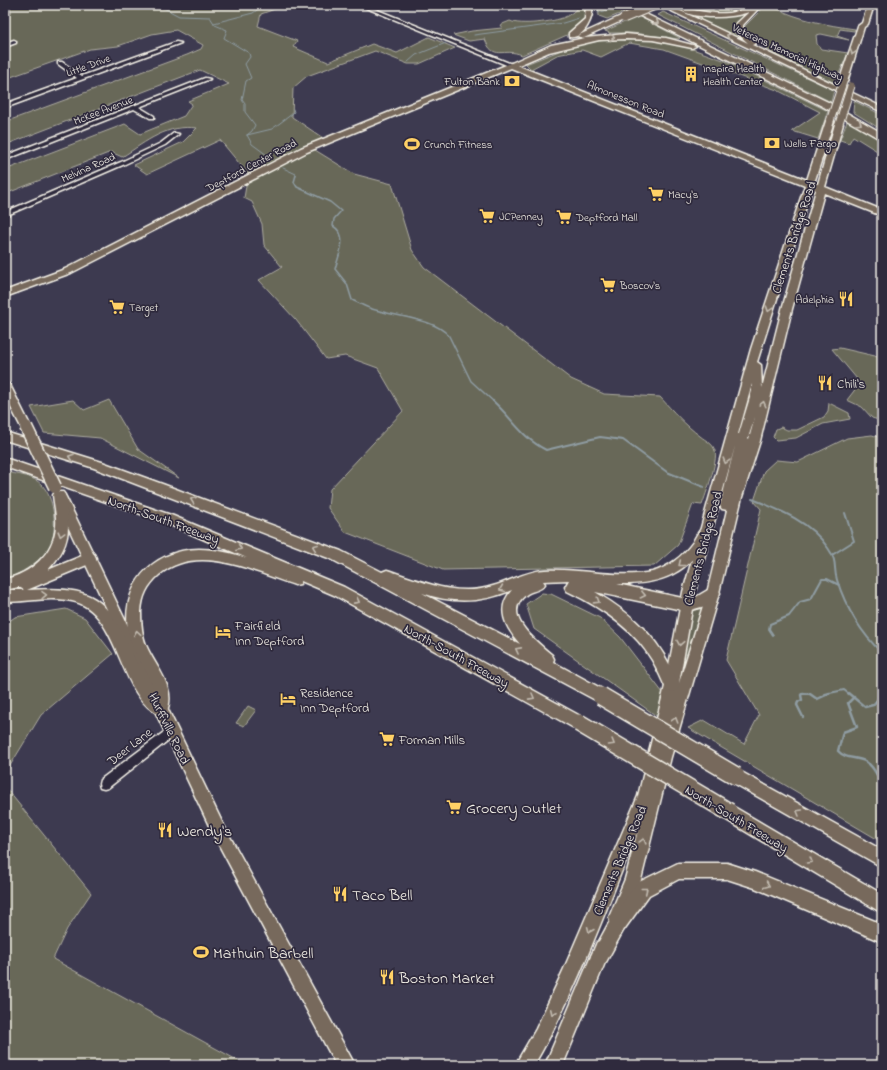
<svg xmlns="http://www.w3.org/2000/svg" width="887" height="1070" font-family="'Indie Flower',sans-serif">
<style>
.green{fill:#676859;stroke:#aeaca0}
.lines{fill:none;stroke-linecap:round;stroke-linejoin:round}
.stream-far3{stroke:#8f9ca2;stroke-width:1}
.stream-far2{stroke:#8f9ca2;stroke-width:1.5}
.stream-far1{stroke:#8f9ca2;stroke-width:2}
.stream{stroke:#8f9ca2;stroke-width:2.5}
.minor-casing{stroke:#f4f1e8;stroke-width:3}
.major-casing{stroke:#f4f1e8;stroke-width:3}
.highway-casing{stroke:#f4f1e8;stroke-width:3}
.minor{fill:#2f2a3d;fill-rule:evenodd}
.major{fill:#77695c;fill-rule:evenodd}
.highway{fill:#77695c;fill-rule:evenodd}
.major-bridge-far1-casing{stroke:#f4f1e8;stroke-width:9;stroke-linecap:butt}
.major-bridge-casing{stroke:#f4f1e8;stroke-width:15;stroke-linecap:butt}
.highway-bridge-far1-casing{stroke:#f4f1e8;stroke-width:10;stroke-linecap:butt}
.highway-bridge-casing{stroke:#f4f1e8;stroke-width:20;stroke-linecap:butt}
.major-bridge-far1{stroke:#77695c;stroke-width:7}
.major-bridge{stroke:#77695c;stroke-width:12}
.highway-bridge-far1{stroke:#77695c;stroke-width:8}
.highway-bridge{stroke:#77695c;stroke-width:17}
.oneway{stroke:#c2bbb0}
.labels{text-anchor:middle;stroke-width:3.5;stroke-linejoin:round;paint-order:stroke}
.far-street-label{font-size:11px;fill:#f4f1e8;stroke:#2f2a3d}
.far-poi-label{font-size:11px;fill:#f4f1e8;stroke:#2f2a3d;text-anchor:start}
.street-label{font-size:13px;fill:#f4f1e8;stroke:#2f2a3d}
.poi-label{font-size:13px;fill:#f4f1e8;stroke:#2f2a3d;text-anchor:start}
.near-poi-label{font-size:16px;fill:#f4f1e8;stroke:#2f2a3d;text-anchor:start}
</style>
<rect width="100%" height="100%" fill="#3d3a50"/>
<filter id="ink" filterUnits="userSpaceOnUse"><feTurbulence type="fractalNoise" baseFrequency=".025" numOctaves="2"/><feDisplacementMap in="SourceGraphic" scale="8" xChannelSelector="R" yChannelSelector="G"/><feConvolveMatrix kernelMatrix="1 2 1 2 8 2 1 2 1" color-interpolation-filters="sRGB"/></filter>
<g filter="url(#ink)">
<g class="green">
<path d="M7,5H286L261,14L258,26L297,41L293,47L328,62L372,44L397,53L429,37L455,48L419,64H408L375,51L307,76L293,88L292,117L323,138L315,150L354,174L392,184L412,250L424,267L571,379L604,394L660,397C673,411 685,425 700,436C706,441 713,443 715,451C718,461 706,494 702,505L693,504L678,545L654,566L443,570L345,532L328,508L330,489L403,411L378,368L345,356L326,359L296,320L259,280L282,267L264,245L262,224L252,202L244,198L248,174L220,140L147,174L134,165L183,142L197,128C167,124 147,141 122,157L111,152L5,194V170L125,124L140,134L184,116L192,104L188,101L229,84L200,70L5,145V122L187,55L201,49L203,45L176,30L152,34L118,46L90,49L5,79V57L8,56V53L5,52V46L9,44L5,41V13L12,12Z"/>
<path d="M578,5H584L585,22L576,31L522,55C504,47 493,62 485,39L469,41L453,35L472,31L502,28L500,25L510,21C520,26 554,22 565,17C570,15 574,11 578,8Z"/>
<polygon points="598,5 613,5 627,11 607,19 599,16"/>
<path d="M676,5H745C729,21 694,13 676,5Z"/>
<path d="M762,5H774L773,7C800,20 826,25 855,29L854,31L840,29L837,36L849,40L821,34L816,35L817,44L821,49L848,53L835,83C805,68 765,55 742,29L761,10Z"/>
<polygon points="677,9 704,15 750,11 736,24 737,32 743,39"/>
<polygon points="663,12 834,90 831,102 658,15"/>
<polygon points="638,16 680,38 679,39 632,33 610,33 605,31"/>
<polygon points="614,39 648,40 684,46 726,61 828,111 818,139 792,131 820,112 777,90 664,49 629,43 601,57 582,50 557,55 531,69 526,64 577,44"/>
<polygon points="854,101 882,115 882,130 853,112"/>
<polygon points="848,119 882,142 882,154 853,136 849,143 840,140"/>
<polygon points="840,348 875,356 882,359 882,421 872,418 862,407 847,400 857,387 857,379 832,349"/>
<polygon points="73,400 84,410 109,400 138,449 179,478 100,438 44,433 31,407"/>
<polygon points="829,403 849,413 850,419 823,424 796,438 776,440 773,437 776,429 781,427 787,430 797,430 824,417 828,411"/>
<polygon points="872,435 882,438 882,842 688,728 704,720 744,744 759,715 726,660 761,509 754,501 764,471 776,460 798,462 847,438"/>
<path d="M5,472C17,474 34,476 42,485C54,498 56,522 53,538C50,555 21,576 5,578Z"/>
<polygon points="542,593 551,594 600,618 620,637 663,693 658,717 534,629 526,604"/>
<polygon points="703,608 699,625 682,674 680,673 691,611"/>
<polygon points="66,609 85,618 113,654 41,715 5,774 5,624 15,617"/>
<polygon points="248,706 256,710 244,726 236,723"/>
<polygon points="5,787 91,893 67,929 53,959 246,1065 5,1065"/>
</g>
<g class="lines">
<g class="stream-far3">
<polyline points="158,5 179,16 210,17 215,25 227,30 224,38 249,53 250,57 245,64 251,78 246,81 242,100 245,104 245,112 255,125 252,131 247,135"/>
<polyline points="598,13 617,7"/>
<polyline points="214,23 253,13 264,5"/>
<polyline points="474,35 563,23 579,18"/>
<polyline points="408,62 416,55 446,43"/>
<polyline points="247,135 272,129 292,114 294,112 293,109"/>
<polyline points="247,135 252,144 271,158"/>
<polyline points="283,168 296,174 296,176"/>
</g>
<path class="stream-far2" d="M296,175L294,182L297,187L330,202L341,211L334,219L333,226C349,235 339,254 335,269L347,284L352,300C359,303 365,307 372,309C395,317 434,318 449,336L471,381L494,402"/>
<g class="stream-far1">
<path d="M493,401C512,418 522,438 546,450L600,437L623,440L667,472L704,487"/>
<path d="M752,499C780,510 811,522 828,548C838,562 833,567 837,580C846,608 861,633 882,653"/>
<polyline points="832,555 854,541 845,513"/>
<polyline points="773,635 769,629 770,624 789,616 800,602 811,599 822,579 827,579 839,585"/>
<polyline points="802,694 810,694"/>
<polyline points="825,694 844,690 849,694"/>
</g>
<g class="stream">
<polyline points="848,693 865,707 873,705 882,694"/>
<path d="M854,697L848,703L857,727L843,732L838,751C850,764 864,750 877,775"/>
<polyline points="803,717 797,705 798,702 802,700 801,695 803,693 810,694 817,699 830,693"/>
</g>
<defs>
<g id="minor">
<polygon points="359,5 365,5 514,65 509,66"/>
<polygon points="14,40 16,41 16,43 5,47 5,43"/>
<polygon points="176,42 181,43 5,108 5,104 77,78 58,64 58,62 62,62 82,76"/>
<polygon points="205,78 210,79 139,107 154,116 154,118 150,118 134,109 5,160 5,156"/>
<polygon points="174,133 179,134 165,145 125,164 5,216 5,212 121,162 161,143"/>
<polygon points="172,726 176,728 177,731 176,734 108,788 104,789 100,788 99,784 100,780"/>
</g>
<g id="major">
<polygon points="868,5 874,5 868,24 864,27 847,82 840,84 839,82 858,26 862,23"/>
<path d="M511,63L807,180L826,121L833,119L834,121L814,183L818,184L835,124L842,122L843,124L825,187L882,210V216L824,193L792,309L760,441L742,497L719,593L671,757L641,880L623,923L617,925L611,923L609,917L625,879L638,831C605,910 577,992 534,1065H515L536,1029L563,971L638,796L665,686L683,592L751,349L805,185L511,68L307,152L71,273L5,297V291L65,269L301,148ZM812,188L816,190L782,309L762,388L761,365L757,362ZM752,384V391L739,434H738ZM755,417L749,439L748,438ZM735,446L720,506L722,509L727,510L707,593L679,683L695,592Z"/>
<polygon points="5,381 10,385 31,427 30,430 22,430 21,427 5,396"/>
<polygon points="60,493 64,494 66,497 222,822 355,1065 336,1065 212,832 54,497 56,494"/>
<polygon points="603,940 609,942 611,948 563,1065 545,1065 597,942"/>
</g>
<g id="highway">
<path d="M586,5H592C594,17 585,39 569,37V33L585,19Z"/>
<polygon points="618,5 627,5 828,102 882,133 882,140 822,106"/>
<path d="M659,5H668L748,43L735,31V25L749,12C733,18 695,20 681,10L685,8C703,12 733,19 748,5H755L754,7L758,9L743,25V30L756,43L752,45L882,107V112Z"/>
<polygon points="621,16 628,18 584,38 577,36"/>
<polygon points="626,34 666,38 696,46 692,48 653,40 626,39 599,40 549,52 514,67 507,65 551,45 585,38"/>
<path d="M5,432L102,462L165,485L341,551L382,572L387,570C422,581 456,598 493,586C511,581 526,571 545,570C580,568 617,579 652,572C668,568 683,556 693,542C695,538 698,532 701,529C704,527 707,529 710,529L711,533C689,574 662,585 617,584L687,599L696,597L713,587L718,589L720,593L718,597L705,606L687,611L595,592C636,616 662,641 679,686L677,691L672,692L667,691C662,680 658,670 652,660C633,628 600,607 567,591L565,587L569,580L543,581L545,584C541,591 533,590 527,594C499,614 537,642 552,655L554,659L553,662L606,691L608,696L606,701L601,703L331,559L94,468L5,440ZM512,590C495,609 506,628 520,644L422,593C453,604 482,603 512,590Z"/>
<path d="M5,458L171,515L344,587L584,718L587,723L584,728L579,730L574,728L334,595L301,581L300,584L295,585C254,572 198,542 159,575C147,586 142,596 141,612C141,623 142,635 146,645C155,667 178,688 166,713L161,715C118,699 121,611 72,601C51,596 27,602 5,602V579C30,574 54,554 56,526C57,516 54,505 53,495L55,492H63L65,495C69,528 73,543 48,570L89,553L94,554L96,558L94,562L27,590C94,586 106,596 134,657C140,669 145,685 154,695C152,673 134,657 129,636C119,588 150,550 199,549C215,549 232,553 247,558L161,521L5,467ZM19,587L24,590H5Z"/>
<polygon points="736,769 882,850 882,867 730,781 728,776 730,771"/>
<polygon points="729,804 882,894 882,913 723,818 721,812 723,806"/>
<polygon points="678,863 727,863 755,872 882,924 882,942 755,888 727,879 679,879 649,895 623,931 606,962 600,965 594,962 591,956 611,919 637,883"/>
</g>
</defs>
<use href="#minor" class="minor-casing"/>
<use href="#major" class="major-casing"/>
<use href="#highway" class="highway-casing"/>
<use href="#minor" class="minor"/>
<use href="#major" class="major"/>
<use href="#highway" class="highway"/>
<defs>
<g id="major-bridge-far1">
<polyline points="830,121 843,82"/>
<polyline points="839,124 851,86"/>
</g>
<polyline id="major-bridge" points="26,427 55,487"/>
<polyline id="highway-bridge-far1" points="624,18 656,5"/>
<g id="highway-bridge">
<polyline points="601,696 736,776"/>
<polyline points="579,723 729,812"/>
</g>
</defs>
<use href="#major-bridge-far1" class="major-bridge-far1-casing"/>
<use href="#major-bridge" class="major-bridge-casing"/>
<use href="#highway-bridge-far1" class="highway-bridge-far1-casing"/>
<use href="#highway-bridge" class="highway-bridge-casing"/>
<use href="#major-bridge-far1" class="major-bridge-far1"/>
<use href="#major-bridge" class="major-bridge"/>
<use href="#highway-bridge-far1" class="highway-bridge-far1"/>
<use href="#highway-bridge" class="highway-bridge"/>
</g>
<defs><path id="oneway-chevron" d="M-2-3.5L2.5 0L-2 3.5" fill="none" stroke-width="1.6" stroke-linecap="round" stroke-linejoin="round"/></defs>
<g class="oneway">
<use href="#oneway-chevron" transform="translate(656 22) rotate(26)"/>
<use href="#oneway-chevron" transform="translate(729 36) rotate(-155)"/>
<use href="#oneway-chevron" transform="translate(612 37) rotate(-3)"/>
<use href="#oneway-chevron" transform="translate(853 52) rotate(107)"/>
<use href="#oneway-chevron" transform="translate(859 123) rotate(31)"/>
<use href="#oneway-chevron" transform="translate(769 309) rotate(108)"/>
<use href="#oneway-chevron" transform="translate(763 404) rotate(-76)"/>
<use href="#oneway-chevron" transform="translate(71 457) rotate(-162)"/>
<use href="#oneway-chevron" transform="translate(726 461) rotate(106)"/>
<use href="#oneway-chevron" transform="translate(193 500) rotate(-159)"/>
<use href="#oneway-chevron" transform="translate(61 534) rotate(105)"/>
<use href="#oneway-chevron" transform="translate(315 547) rotate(-159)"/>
<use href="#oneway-chevron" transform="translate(239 548) rotate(22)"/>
<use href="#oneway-chevron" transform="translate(681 564) rotate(141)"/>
<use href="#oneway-chevron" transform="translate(502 589) rotate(157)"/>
<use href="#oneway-chevron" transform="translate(44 595) rotate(-1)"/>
<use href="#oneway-chevron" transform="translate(643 595) rotate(13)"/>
<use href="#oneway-chevron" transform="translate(357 601) rotate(28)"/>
<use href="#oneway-chevron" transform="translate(597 601) rotate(32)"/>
<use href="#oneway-chevron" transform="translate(137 633) rotate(-99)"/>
<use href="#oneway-chevron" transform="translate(680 643) rotate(100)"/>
<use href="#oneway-chevron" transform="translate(518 650) rotate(-152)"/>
<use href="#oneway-chevron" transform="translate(532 697) rotate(29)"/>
<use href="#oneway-chevron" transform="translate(675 720) rotate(-73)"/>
<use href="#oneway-chevron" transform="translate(612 743) rotate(31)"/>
<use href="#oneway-chevron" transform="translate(799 812) rotate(-150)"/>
<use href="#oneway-chevron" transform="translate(643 841) rotate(-75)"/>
<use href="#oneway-chevron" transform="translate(810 861) rotate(31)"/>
<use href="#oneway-chevron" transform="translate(767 885) rotate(23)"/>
<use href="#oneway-chevron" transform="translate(645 890) rotate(-39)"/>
<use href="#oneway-chevron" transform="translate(590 930) rotate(113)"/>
<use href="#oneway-chevron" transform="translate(553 1012) rotate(115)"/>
</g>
</g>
<defs>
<symbol id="building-bare" viewBox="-9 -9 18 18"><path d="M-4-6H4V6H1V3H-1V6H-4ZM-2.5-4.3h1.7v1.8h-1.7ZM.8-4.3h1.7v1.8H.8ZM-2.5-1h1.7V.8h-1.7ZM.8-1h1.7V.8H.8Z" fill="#ffd166" stroke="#2f2a3d" stroke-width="2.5" paint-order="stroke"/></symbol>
<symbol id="bank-bare" viewBox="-9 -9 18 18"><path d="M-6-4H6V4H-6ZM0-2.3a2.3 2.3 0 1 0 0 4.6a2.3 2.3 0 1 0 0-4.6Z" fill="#ffd166" stroke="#2f2a3d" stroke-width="2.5" paint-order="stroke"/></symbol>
<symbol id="stadium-bare" viewBox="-9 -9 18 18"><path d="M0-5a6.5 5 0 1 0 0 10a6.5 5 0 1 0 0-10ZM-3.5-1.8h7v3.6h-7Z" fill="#ffd166" stroke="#2f2a3d" stroke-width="2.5" paint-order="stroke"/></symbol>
<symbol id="supermarket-bare" viewBox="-9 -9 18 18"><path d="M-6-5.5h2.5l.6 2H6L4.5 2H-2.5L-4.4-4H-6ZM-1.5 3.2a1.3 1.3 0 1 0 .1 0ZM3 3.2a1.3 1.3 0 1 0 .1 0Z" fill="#ffd166" stroke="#2f2a3d" stroke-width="2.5" paint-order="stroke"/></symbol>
<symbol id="restaurant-bare" viewBox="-9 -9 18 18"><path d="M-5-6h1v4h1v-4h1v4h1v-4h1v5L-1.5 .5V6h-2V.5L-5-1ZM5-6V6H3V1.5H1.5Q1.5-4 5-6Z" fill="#ffd166" stroke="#2f2a3d" stroke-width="2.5" paint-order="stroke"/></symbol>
<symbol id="hotel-bare" viewBox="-9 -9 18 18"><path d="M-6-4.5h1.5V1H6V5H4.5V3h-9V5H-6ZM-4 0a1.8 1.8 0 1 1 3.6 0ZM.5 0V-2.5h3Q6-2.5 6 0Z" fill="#ffd166" stroke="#2f2a3d" stroke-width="2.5" paint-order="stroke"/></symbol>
</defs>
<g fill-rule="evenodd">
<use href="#building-bare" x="680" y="63" width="22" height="22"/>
<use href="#bank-bare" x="501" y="70" width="22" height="22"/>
<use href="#bank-bare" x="761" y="132" width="22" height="22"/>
<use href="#stadium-bare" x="401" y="133" width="22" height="22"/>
<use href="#supermarket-bare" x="645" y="183" width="22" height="22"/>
<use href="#supermarket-bare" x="476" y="205" width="22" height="22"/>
<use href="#supermarket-bare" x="553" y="206" width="22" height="22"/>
<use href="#supermarket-bare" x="597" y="274" width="22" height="22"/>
<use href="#restaurant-bare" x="835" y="288" width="22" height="22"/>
<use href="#supermarket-bare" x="106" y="296" width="22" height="22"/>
<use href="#restaurant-bare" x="814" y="372" width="22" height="22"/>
<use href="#hotel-bare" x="212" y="621" width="22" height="22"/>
<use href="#hotel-bare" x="277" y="688" width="22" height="22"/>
<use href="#supermarket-bare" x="376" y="728" width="22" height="22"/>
<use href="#supermarket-bare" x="443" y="796" width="22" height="22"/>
<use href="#restaurant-bare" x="154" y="819" width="22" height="22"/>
<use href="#restaurant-bare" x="329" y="883" width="22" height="22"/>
<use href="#stadium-bare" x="190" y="941" width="22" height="22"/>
<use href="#restaurant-bare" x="376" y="966" width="22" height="22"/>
</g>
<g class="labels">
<g class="far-street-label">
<text transform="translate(788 52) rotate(25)" y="4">Veterans Memorial Highway</text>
<text transform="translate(88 65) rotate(-20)" y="4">Little Drive</text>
<text transform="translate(626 99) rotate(22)" y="4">Almonesson Road</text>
<text transform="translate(103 110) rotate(-21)" y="4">McKee Avenue</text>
<text transform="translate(251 165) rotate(-28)" y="4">Deptford Center Road</text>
<text transform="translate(88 167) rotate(-24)" y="4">Melvina Road</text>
</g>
<g class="far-poi-label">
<text x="703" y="72">Inspira Health<tspan x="703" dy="13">Health Center</tspan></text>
<text x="500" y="85" text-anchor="end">Fulton Bank</text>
<text x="784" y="147">Wells Fargo</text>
<text x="424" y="148">Crunch Fitness</text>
<text x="668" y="198">Macy's</text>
<text x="499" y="220">JCPenney</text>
<text x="576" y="221">Deptford Mall</text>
<text x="620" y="289">Boscov's</text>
<text x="834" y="303" text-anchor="end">Adelphia</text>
<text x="129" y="311">Target</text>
</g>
<g class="street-label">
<text transform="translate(793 237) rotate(-72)" y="5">Clements Bridge Road</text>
<text transform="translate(164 519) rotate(20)" y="5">North-South Freeway</text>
<text transform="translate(702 548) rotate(-75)" y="5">Clements Bridge Road</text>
<text transform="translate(457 655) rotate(29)" y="5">North-South Freeway</text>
<text transform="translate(170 728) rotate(64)" y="5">Hurffville Road</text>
<text transform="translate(129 746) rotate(-38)" y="5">Deer Lane</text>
<text transform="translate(737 818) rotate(31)" y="5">North-South Freeway</text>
<text transform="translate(619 860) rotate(-67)" y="5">Clements Bridge Road</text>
</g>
<g class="poi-label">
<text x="837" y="388">Chili's</text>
<text x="235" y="630">Fairfield<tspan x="235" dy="15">Inn Deptford</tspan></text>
<text x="300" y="697">Residence<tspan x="300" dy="15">Inn Deptford</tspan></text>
<text x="399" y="744">Forman Mills</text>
</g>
<g class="near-poi-label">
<text x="466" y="813">Grocery Outlet</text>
<text x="177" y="836">Wendy's</text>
<text x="352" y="900">Taco Bell</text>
<text x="213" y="958">Mathuin Barbell</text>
<text x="399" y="983">Boston Market</text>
</g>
</g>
<rect width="887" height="1070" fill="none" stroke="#2f2a3d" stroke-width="20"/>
<rect x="10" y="10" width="867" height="1050" fill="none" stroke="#f4f1e8" stroke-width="1.5" filter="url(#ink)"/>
</svg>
